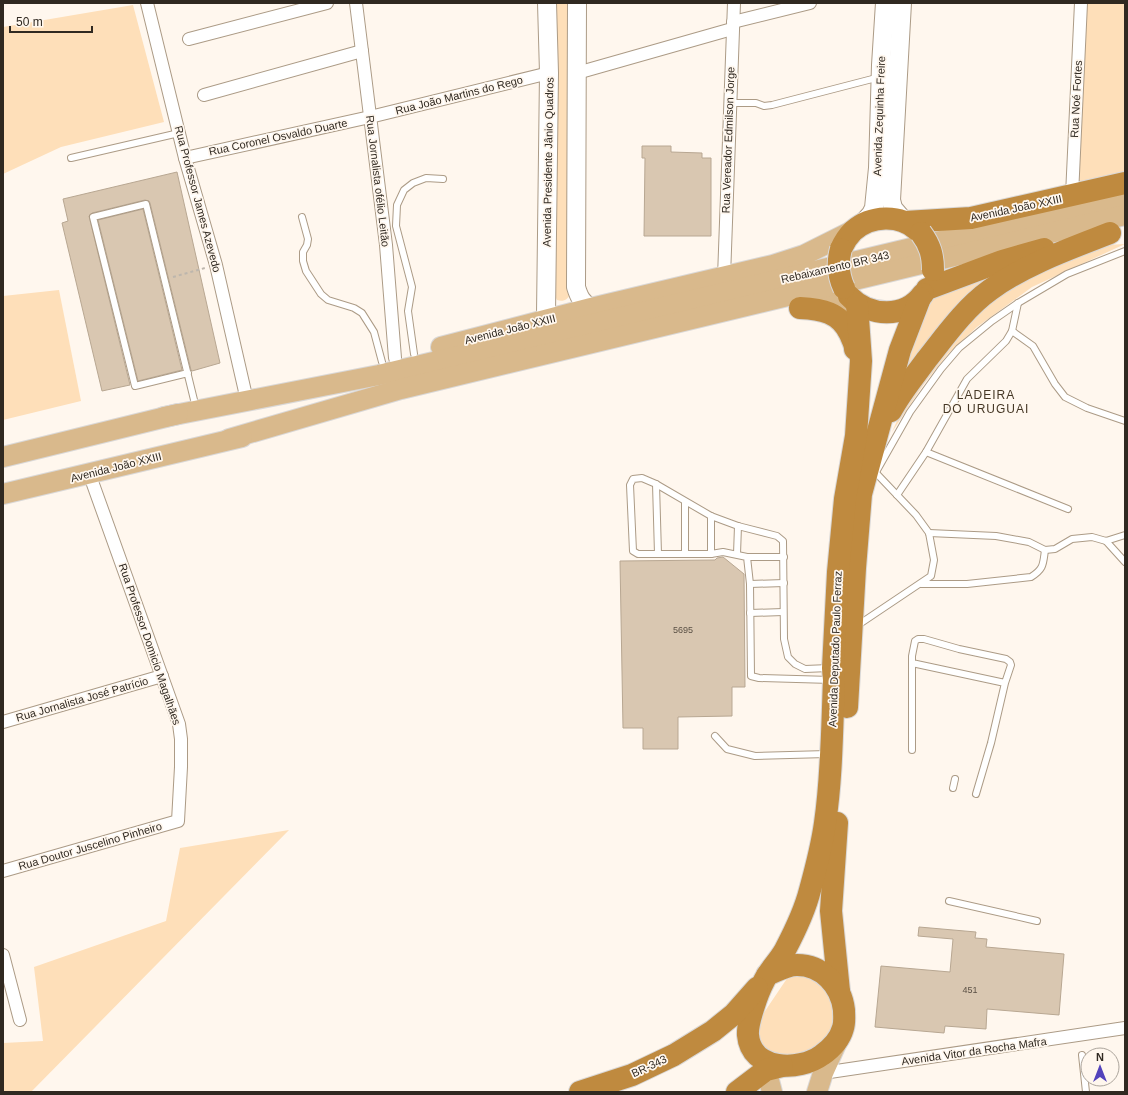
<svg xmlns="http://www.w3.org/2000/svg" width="1128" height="1095" font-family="Arial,sans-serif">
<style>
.green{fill:#fedfb9}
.building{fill:#d9c7b1;stroke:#b8a792}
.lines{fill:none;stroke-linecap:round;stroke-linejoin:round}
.lane-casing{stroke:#ac9b86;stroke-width:8}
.street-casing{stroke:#ac9b86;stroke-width:14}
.secondary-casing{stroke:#ac9b86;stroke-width:20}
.primary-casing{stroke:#dad8d7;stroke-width:22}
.highway-casing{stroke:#dad8d7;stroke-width:24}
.path{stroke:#bdb6ad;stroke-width:2;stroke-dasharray:3 3;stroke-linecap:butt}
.lane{stroke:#fff;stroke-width:6}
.street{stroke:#fff;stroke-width:12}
.secondary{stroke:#fff;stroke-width:18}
.primary{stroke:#d9b98c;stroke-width:20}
.highway{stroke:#bf8a3f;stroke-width:22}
.highway-bridge-casing{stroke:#dad8d7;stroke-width:24;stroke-linecap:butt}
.highway-bridge{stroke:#bf8a3f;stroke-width:22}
.labels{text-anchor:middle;stroke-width:3.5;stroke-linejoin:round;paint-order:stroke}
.number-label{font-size:9px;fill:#5a5045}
.street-label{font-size:11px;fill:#302921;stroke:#fff7ee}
.neighbourhood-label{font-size:12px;letter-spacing:1px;fill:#453725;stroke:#fff7ee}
</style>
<rect width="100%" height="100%" fill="#fff7ee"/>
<g class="green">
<path d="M554,3H571L570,294C568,300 563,302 557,300L554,294Z"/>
<polygon points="1087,3 1125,3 1125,175 1077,186"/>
<polygon points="133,5 164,122 61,147 3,174 3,27"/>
<polygon points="1125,244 1032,287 977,327 948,354 924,384 892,432 901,412 918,383 977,311 1021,278 1106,245"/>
<polygon points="1013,263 945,318 895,387 932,300 974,274"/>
<polygon points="59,290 81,401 3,420 3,296"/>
<polygon points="289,830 31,1092 3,1092 3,1043 43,1041 34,967 166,921 180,848"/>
<path d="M796,972C803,975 813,977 819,981C832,990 840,1021 830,1034C824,1042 809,1052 802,1059L767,1051L753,1029L790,974Z"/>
</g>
<g class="building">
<polygon points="642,146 671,146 671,152 702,153 702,158 711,158 711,236 644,236 645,158 642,158"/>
<polygon points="177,172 220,363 192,371 191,370 150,203 149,201 145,200 92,213 89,216 130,385 102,391 62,223 68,221 63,199"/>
<polygon points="143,209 182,370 138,381 98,220"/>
<polygon points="723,557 744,574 745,687 732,687 732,716 678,717 678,749 643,749 643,728 623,728 620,561 715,560 717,558"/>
<polygon points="919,927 976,932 975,938 987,939 986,947 1064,954 1059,1015 987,1009 986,1029 945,1026 944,1033 875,1027 881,966 950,972 953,939 918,936"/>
</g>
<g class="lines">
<defs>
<g id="lane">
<polyline points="729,103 756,103 764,106 772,105 880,77"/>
<polyline points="71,158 179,133"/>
<polyline points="302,217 308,239 307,245 303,252 303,261 306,271 321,294 328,300 354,308 362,313 374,332 382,362"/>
<polyline points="1012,331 1033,346 1055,384 1065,397 1087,408 1125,421"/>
<polyline points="414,354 408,311 412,287 396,226 397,205 404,190 413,183 426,178 443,179"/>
<polyline points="188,373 135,386 93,217 146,204 196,408"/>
<polyline points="926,452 1068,509"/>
<polyline points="876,472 910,412 941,369 959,348 992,321 1018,303 1067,274 1125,251"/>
<polyline points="656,484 658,554"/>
<polyline points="897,495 926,452 967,379 1006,341 1012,331 1018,303"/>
<polyline points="711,516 711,554"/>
<polyline points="929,533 996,536 1029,542 1045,550 1055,549 1072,539 1092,537 1106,541 1125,535"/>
<polyline points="1106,541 1125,562"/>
<polyline points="685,554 685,502"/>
<polyline points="737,554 738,526"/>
<polyline points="747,557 784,557"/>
<polyline points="750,584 784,583"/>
<path d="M921,584H967L1031,577C1044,569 1043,564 1045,550"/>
<polyline points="750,613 783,612"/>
<polyline points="858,625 931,576 934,560 929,533 916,515 876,473"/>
<polyline points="829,668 805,669 795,664 788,657 784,639 783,541 777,536 738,526 711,516 656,484 642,478 633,479 630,485 633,551 638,554 711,554 723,552 747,557 750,584 751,676 759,678 831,680"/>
<polyline points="715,736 727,749 755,756 827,754"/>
<polyline points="912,750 912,663"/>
<polyline points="953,788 955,779"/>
<polyline points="976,794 991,743 1005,683 912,663 912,656 915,641 918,639 924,639 959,649 1006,659 1010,662 1011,665 1005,683"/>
<polyline points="949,901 1037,921"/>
<polyline points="1082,1055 1086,1092"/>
</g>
<g id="street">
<polyline points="147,3 185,158 216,265 246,396"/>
<polyline points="356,3 386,245 395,358"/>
<polyline points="733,22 810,3"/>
<polyline points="189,39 327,3"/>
<polyline points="577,73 732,29"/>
<polyline points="204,95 362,51"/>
<polyline points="185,158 370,117 549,73"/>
<polyline points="1072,195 1081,3"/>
<polyline points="724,277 734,3"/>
<polyline points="3,722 162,676"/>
<polyline points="3,871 178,821 181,767 181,739 179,724 89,473"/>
<polyline points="3,955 20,1020"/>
<polyline points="823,1073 1125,1028"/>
</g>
<g id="secondary">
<path d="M577,3L576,287C579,297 582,303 591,308"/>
<polyline points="902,3 891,200 893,208 905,222"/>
<polyline points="862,224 871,214 874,208 878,168 881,65 885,3"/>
<polyline points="543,320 546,314 549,73 547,3"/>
</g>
<g id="primary">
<polyline points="805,307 844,302 857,304"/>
<polyline points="441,347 591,308 773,265 804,255 852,231"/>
<polyline points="164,417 379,375 1125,197"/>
<polyline points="229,439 401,389 1125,215"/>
<polyline points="3,457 178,414"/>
<polyline points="3,494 242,437"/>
<polyline points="764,1061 772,1092"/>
<polyline points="817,1092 823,1073 837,1042"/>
</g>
<g id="highway">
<polyline points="905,222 971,218 1125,183"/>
<path d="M841,249C844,242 848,236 853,231C871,215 900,214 917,230"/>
<polyline points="927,289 1002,261 1044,249"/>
<path d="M849,296C869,317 905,319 923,294"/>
<path d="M800,308C821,309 840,312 850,334C852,339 855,344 855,349"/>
<path d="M891,411C901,392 914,377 927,359C946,335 965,308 990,290C1026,264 1069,249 1110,233"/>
<polyline points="847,707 855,568 861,494 900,350 920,298"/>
<polyline points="837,823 831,911 839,991"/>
<path d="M767,975C777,971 786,965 797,965C822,965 841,985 844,1010C844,1016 845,1022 843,1028C840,1039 832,1048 822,1055C799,1072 751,1071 748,1035C747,1023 758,992 764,981C769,970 779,961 785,950C795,931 805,910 810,890C816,868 822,845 825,823C832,776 832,727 834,680L833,668L838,572L845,499L856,436L861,361L857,304"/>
<polyline points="580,1092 632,1075 674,1055 713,1031 734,1014 757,988"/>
<polyline points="737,1092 766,1070 782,1066"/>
</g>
</defs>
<use href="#lane" class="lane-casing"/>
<use href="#street" class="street-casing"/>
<use href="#secondary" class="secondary-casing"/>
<use href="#primary" class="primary-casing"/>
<use href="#highway" class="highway-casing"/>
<polyline class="path" points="173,277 205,268"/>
<use href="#lane" class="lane"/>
<use href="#street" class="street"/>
<use href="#secondary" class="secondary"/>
<use href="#primary" class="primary"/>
<use href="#highway" class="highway"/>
<defs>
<g id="highway-bridge">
<path d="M921,233C930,245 933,255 933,270"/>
<path d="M841,249C837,263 838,275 844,288"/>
</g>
</defs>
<use href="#highway-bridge" class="highway-bridge-casing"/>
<use href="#highway-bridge" class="highway-bridge"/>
</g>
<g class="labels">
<g class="number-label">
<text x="683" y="633">5695</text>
<text x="970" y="993">451</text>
</g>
<g class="street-label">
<text transform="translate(459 95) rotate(-14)" y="4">Rua João Martins do Rego</text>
<text transform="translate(1076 99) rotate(-87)" y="4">Rua Noé Fortes</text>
<text transform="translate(879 116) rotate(-88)" y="4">Avenida Zequinha Freire</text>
<text transform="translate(278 137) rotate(-12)" y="4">Rua Coronel Osvaldo Duarte</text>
<text transform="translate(728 140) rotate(-88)" y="4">Rua Vereador Edmilson Jorge</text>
<text transform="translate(548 162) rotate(-89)" y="4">Avenida Presidente Jânio Quadros</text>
<text transform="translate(378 181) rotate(83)" y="4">Rua Jornalista ofélio Leitão</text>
<text transform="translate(198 199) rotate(75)" y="4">Rua Professor James Azevedo</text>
<text transform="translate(1016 208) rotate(-12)" y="4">Avenida João XXIII</text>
<text transform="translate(835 267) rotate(-13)" y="4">Rebaixamento BR 343</text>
<text transform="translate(510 329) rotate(-14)" y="4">Avenida João XXIII</text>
<text transform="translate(116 467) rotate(-14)" y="4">Avenida João XXIII</text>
<text transform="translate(150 644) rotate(71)" y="4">Rua Professor Domicio Magalhães</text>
<text transform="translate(835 649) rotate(-88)" y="4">Avenida Deputado Paulo Ferraz</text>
<text transform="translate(82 699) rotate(-16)" y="4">Rua Jornalista José Patrício</text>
<text transform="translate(90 846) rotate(-16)" y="4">Rua Doutor Juscelino Pinheiro</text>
<text transform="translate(974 1051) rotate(-8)" y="4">Avenida Vitor da Rocha Mafra</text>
<text transform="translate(649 1066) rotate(-25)" y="4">BR-343</text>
</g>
<g class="neighbourhood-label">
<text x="986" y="399">LADEIRA<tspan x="986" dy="14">DO URUGUAI</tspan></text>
</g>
</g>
<rect width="1128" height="1095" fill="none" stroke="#302921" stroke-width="8"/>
<g transform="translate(1100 1067)"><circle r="19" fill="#fff7ee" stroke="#aca59c"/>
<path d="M0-3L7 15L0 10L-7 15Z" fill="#5343bb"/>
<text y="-6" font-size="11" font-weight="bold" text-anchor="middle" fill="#302921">N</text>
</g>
<path d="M10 26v6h82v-6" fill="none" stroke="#302921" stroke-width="2"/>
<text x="16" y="26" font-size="12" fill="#302921" stroke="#fff7ee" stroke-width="3" paint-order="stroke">50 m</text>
</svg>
